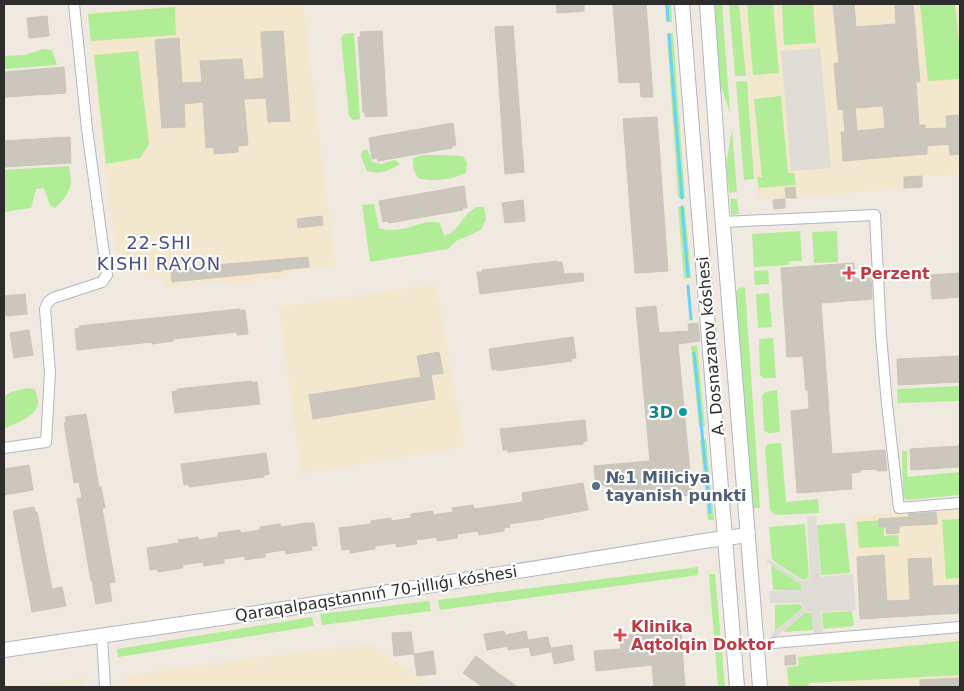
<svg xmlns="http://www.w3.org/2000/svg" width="964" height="691" font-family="'DejaVu Sans',sans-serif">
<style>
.education{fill:#f3e7cd}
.green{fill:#b1ec96}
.plaza{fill:#dfdcd6}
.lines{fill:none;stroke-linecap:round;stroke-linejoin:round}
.stream{stroke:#68d1fc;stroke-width:3}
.building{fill:#cbc7bd;stroke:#ccc5b7;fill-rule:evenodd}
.street-casing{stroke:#b2b5c2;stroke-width:12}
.secondary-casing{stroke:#b2b5c2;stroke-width:16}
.street{stroke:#fff;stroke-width:10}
.secondary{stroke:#fff;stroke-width:14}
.health-dot{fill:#e0444e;stroke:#fff;stroke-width:2}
.culture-dot{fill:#0f9aa8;stroke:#fff;stroke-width:2}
.service-dot{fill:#5c6f8a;stroke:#fff;stroke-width:2}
.labels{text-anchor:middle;stroke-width:4.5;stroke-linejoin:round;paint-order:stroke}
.health-label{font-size:16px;font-weight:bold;fill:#be3a42;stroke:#fff;text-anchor:start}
.street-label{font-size:16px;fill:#2d2d2d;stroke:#fff}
.culture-label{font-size:16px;font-weight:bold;fill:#0d838f;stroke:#fff;text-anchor:end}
.service-label{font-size:16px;font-weight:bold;fill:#4e5e75;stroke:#fff;text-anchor:start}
.neighbourhood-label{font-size:18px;letter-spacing:1px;fill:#485184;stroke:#fff}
</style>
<rect width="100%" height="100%" fill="#f0e9df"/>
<g class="education">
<polygon points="198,4 303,4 335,265 289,272 283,278 164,287 164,280 119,267 104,164 88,12"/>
<polygon points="741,4 960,4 960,175 904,177 904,188 758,200"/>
<polygon points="436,284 464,447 301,474 279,307"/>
<polygon points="960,508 960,613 860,619 853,516"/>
<polygon points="960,639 960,687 786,687 785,666 797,665 797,655"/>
<polygon points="373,645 430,687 127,687 127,675 313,650"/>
<polygon points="84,678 85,687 13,687"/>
</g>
<g class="green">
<polygon points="665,4 671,4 672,22 666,22"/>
<polygon points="713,4 722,4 730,113 719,81"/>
<polygon points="729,4 739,4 746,76 735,76"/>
<polygon points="747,4 773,4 779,73 753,75"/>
<polygon points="782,4 813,4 816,43 784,45"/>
<polygon points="920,4 955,4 960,51 959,79 928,81"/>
<polygon points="175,7 176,35 91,41 88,14"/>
<polygon points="354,33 360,119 353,120 349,116 341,38 344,34"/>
<polygon points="667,33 673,33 685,198 678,198"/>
<polygon points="43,49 52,50 57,65 4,69 4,56 25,55"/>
<polygon points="138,51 149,144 140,158 106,164 94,55"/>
<polygon points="747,81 754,179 744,180 736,82"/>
<polygon points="781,96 788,173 794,173 796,185 759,188 757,177 762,177 754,99"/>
<polygon points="732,129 737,192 729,193 726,164"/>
<path d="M367,149L372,162L381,164L395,160L400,164C388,171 381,175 367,171L361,156L362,151Z"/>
<path d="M423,155H444L463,156L467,163L466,173C450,180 435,182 418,178L413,168V158Z"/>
<path d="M69,166C69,171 71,177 71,183C70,192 62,202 55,208L50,205L44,188L36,189L31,208L4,212V170Z"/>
<polygon points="730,199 737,199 739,214 731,215"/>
<path d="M374,204L379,228C387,231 399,230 407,228C418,225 428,220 440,223L444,236L454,231L468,213L476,207H484L486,219L481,230L456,241L448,249L370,262L362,205Z"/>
<polygon points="678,207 685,207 691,278 684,279"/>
<polygon points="800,231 802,261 789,261 789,265 754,267 752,234"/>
<polygon points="837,231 838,262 814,263 812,232"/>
<polygon points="768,270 769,284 755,285 754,271"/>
<polygon points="745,287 760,508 752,508 736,291 739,288"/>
<polygon points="769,293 772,327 758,328 756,294"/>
<polygon points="773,338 776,378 764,378 760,375 759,339"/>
<polygon points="697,345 705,426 699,427 691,346"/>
<polygon points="960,386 960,401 898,403 897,389"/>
<path d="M28,388L35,389C36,393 38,398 38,402C37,417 17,422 6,428L4,427V397L11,392Z"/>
<polygon points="777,390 780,432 768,433 764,430 762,396 765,392"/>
<polygon points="706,439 714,520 708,520 700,440"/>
<polygon points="781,443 786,502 818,499 819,513 776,515 770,510 765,448 768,444"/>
<polygon points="902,451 907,451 907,477 960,472 960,495 907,500 903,497"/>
<polygon points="960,519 960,578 946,579 942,520"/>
<polygon points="883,520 884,536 898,535 899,546 859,548 857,522"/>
<polygon points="845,523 850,573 821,575 817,525"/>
<polygon points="805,524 809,577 803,580 772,560 769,527"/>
<polygon points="771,565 801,584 801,590 773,590"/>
<polygon points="698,567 698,575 440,610 438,600"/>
<polygon points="709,574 715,574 725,687 718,687"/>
<polygon points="429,601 431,611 322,625 320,614"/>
<polygon points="800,604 803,608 775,631 775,605"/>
<polygon points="852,611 854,626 823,629 822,613"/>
<polygon points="805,613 812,613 813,630 783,632"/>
<polygon points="312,617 314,626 118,657 117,649"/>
<polygon points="960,641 960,675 809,683 808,687 789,687 787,667 799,666 798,657"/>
</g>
<g class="plaza">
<polygon points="820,48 831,168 791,171 781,51"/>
<polygon points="816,516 820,577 853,574 856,610 821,612 823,639 814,639 812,612 806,612 772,640 772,634 804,608 801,603 770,603 769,591 801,590 801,584 767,562 767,558 802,581 810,578 807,517"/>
</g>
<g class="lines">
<g class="stream">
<polyline points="667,4 668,20"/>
<polyline points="669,35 682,198"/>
<polyline points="682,207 688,276"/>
<polyline points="688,286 691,319"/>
<polyline points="694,353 710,512"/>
</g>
</g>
<g class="building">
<polygon points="556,4 584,4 584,11 557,13"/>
<polygon points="613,4 646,4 653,97 641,97 640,82 619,83"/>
<path d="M833,4H854L856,27L896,24L895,4H913L920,82H916L919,125H925V129L947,128L946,116L960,115V154L950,155L949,144L927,146V154L843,161L841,132H845L843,109L838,110L834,64L839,63ZM883,106L885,128L857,131L855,108Z"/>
<polygon points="47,16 49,36 29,38 27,18"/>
<polygon points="513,26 524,172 505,174 495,27"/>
<polygon points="283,31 290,121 268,122 266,98 244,99 248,145 238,146 238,152 214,154 214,147 206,148 203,102 184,104 185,127 162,128 155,40 179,38 182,83 202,82 200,61 242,59 244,80 264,78 261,32"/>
<polygon points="382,31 387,116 365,117 365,112 363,112 358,37 361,37 360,32"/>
<polygon points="64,67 66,93 4,97 4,72"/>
<polygon points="657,117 668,271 635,273 623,119"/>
<polygon points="453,123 456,145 452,146 452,148 378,161 377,158 372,159 369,138"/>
<polygon points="70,137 71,163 4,167 4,141"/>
<polygon points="922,176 922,187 904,188 904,177"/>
<polygon points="464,186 467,208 462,208 463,210 389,223 388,221 383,222 379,201"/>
<polygon points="795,187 796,198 786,198 785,188"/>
<polygon points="785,199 785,208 774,209 773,200"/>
<polygon points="523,200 525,221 505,223 502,203"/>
<polygon points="322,216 323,225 298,228 297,219"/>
<polygon points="308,257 309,267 281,270 281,271 172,282 171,269"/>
<polygon points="557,261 557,262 562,262 564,274 583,273 584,281 480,294 477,272 482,272 482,270"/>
<polygon points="854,263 855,279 871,278 872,299 821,303 832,454 885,450 887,471 877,471 877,469 860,470 860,472 851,473 852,489 797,493 791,411 809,409 808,390 806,391 803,356 787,357 781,268"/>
<polygon points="960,273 960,297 932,299 930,275"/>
<polygon points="25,294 27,314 6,316 4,296"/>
<polygon points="656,306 659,333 689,331 688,324 698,323 700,341 678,344 692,495 607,502 606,485 596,486 594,466 650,461 636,308"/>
<polygon points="240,309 240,311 245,310 248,334 237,335 237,332 173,339 173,341 152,344 152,342 77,350 75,329 80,328 79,326"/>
<polygon points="29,330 33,355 14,358 10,333"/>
<polygon points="573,337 576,358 571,359 572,361 497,371 497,369 492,370 489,349"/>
<polygon points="439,352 443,373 431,375 435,399 313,419 309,395 421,377 417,356"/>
<polygon points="960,356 960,382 898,385 897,359"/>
<polygon points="252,381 252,383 257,382 260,404 175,413 172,392 177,391 177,389"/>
<polygon points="86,414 99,487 101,487 105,508 102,508 115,582 109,583 112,601 96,604 92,581 91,581 77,499 82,498 79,482 74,483 64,423 66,422 65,417"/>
<polygon points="585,420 587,441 583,442 583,444 508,452 508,450 503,450 500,429"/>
<polygon points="960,446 959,467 911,470 910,449"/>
<polygon points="266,453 269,474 264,475 264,477 189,487 189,484 184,485 181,464"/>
<polygon points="29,465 33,490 4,495 4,469"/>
<polygon points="583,483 588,510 544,518 544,519 509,524 510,527 504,528 504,531 479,535 478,531 457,534 458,538 437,541 437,537 416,540 417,544 396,547 396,543 375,546 375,549 350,553 350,549 342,550 339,528 371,524 371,521 391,518 391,521 411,518 411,514 433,511 433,515 453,512 452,508 473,505 474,509 523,502 522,493"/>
<polygon points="34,507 35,512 37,512 52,589 62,587 66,606 32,612 13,511"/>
<polygon points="936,512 937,524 899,526 899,533 887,534 886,527 879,527 879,519 909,517 908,514"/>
<polygon points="307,523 314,523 317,546 311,546 312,550 286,554 285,550 265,553 265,557 245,560 245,556 224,559 224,563 204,566 203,562 182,565 183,568 158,572 157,569 150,570 147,548 179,543 178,540 198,537 198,540 218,537 218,533 240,530 241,533 260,530 260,527 280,524 281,527"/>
<polygon points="884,555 887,601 910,600 908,559 931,558 933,586 960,585 960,613 860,619 857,557"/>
<polygon points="504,631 505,635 526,631 529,647 508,650 508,646 487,650 484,634"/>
<polygon points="681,631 685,687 654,687 652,665 596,671 594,651 621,649 619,635"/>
<polygon points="411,632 414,654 394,656 392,633"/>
<polygon points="548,637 551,652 531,656 528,640"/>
<polygon points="572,645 574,660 554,664 551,648"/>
<polygon points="433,651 436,674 417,676 414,654"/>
<polygon points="795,655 796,664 785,665 785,656"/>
<polygon points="476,656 498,673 518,687 483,687 463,673"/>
<polygon points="960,678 960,687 920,687 920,680"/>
</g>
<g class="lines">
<defs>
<g id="street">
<polyline points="723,222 875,215 881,336 887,404 899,508 960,503"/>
<polyline points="4,448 46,442 50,373 45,309 48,302 53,298 102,282 107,275 87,129 74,4"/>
<polyline points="102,636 105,687"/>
<polyline points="773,643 960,627"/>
</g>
<g id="secondary">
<polyline points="682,4 737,687"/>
<polyline points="707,4 721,202 760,687"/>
<polyline points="4,650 290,608 704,541 748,535"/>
</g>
</defs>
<use href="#street" class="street-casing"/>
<use href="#secondary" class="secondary-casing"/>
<use href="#street" class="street"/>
<use href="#secondary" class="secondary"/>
</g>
<g class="health-dot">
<path d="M846.5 265.5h5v5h5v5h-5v5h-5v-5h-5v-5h5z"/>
<path d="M617.5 627.5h5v5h5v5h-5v5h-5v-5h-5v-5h5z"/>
</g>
<circle class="culture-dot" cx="683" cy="412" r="5"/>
<circle class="service-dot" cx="596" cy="486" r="5"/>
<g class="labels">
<g class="health-label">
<text x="860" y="279">Perzent</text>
<text x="631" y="632">Klinika<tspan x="631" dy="18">Aqtolqin Doktor</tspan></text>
</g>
<g class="street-label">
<text transform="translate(710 346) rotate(-95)" y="6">A. Dosnazarov kóshesi</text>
<text transform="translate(376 593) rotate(-9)" y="6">Qaraqalpaqstannıń 70-jıllıǵı kóshesi</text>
</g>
<g class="culture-label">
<text x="673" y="418">3D</text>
</g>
<g class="service-label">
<text x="606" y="483">№1 Miliciya<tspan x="606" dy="18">tayanish punkti</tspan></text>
</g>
<g class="neighbourhood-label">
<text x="159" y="249">22-SHI<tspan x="159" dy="21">KISHI RAYON</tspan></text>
</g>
</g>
<rect width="964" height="691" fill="none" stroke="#2d2d2d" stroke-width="10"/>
</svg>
